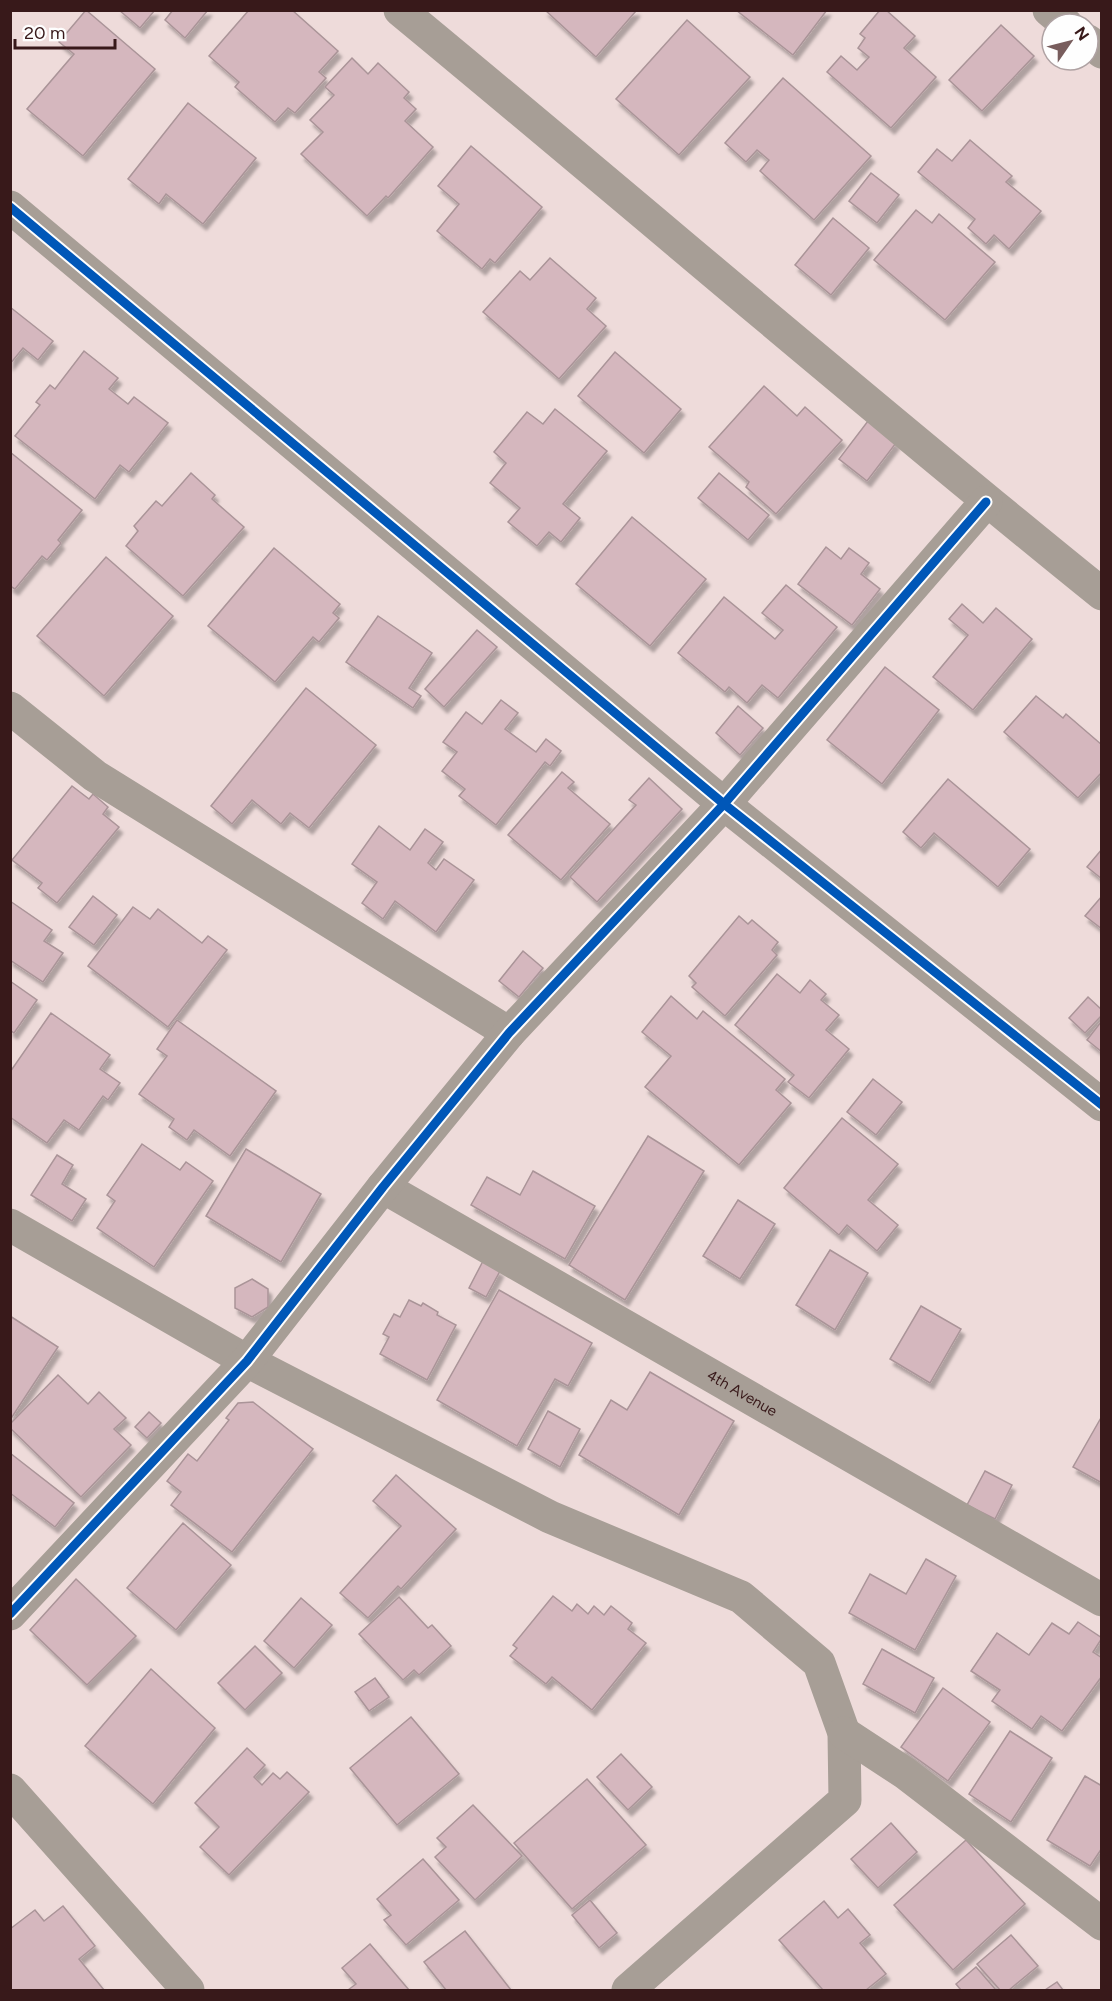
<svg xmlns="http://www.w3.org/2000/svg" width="1112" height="2001" font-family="Figtree,sans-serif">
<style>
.building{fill:#d5b7be;stroke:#aa9498;stroke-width:1.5;filter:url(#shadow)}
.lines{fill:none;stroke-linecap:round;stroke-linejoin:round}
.minor{stroke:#a79e96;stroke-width:33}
.cycleway-casing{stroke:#fefefe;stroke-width:13}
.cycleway{stroke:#0057b8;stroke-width:9}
.labels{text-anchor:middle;stroke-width:4.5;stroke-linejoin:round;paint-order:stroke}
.street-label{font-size:15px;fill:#38191a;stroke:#fefefe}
</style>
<defs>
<filter id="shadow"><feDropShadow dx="3.5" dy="6" stdDeviation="1.5" flood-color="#0004"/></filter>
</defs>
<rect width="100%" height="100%" fill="#eedbda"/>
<g class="building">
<polygon points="86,10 155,69 83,156 27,109 74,54 59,42"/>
<polygon points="119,10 155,10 140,28"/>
<polygon points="173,10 208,10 185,38 165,20"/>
<polygon points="249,10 292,10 338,51 319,72 326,78 295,113 288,108 275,122 235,87 239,82 209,56"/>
<polygon points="545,10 636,10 636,11 596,57"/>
<polygon points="736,10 827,10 793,55"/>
<polygon points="880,10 886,10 915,36 904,48 936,77 891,128 827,72 841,56 857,70 869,57 858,48 865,38 860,34"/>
<polygon points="687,20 750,77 679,155 616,99"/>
<polygon points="1001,25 1034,56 982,111 949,80"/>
<polygon points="352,58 368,74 378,63 409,92 404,98 416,109 405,121 433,147 388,198 386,196 367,216 301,154 323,132 310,120 334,95 325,87"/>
<polygon points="783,78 871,156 814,220 760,171 769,160 757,150 746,162 725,143"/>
<polygon points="188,103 256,158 203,224 166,194 159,204 128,179"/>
<polygon points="970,140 1012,176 1006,182 1041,211 1009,249 994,235 986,244 968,228 975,219 918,172 937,149 952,161"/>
<polygon points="471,146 542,207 495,263 490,259 482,269 437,231 459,204 438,186"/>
<polygon points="871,173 899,195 877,223 849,201"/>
<polygon points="916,210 932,223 939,214 995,262 945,320 874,260"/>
<polygon points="833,218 869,248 831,295 795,265"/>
<polygon points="550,258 596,298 587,309 606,326 559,379 483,312 520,271 530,280"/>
<polygon points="10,307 53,341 38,360 23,348 10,364"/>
<polygon points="84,351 118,378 109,389 128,404 134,397 168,423 129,472 120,465 95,499 15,436 40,405 36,402 50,385 55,389"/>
<polygon points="615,352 681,409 644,453 578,396"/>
<polygon points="764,386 797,416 805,407 842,440 776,514 746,487 749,482 709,447"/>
<polygon points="555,409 607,451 563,504 580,518 561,542 549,532 537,546 508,522 520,508 490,483 506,463 494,452 527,412 543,424"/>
<polygon points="868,421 896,443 867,481 839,459"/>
<polygon points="10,452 82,510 58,540 61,543 47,560 42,556 15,589 10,586"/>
<polygon points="191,473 215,495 212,499 244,527 183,596 126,546 138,531 134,526 156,501 162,506"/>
<polygon points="719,473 769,515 748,540 698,498"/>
<polygon points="632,517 706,579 650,646 576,584"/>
<polygon points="826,547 841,559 849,548 869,563 861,574 880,589 852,625 798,584"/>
<polygon points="274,548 340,604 333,613 339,618 319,642 313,637 275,682 208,626"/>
<polygon points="106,557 173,616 104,696 37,636"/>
<polygon points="786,585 837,627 778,698 762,685 747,703 729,687 725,692 678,653 724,597 775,639 783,630 762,613"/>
<polygon points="962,604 983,623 996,608 1032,639 973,710 933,677 968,635 949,619"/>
<polygon points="378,616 432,653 409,688 421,696 413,708 346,662"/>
<polygon points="477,630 497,647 444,707 425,689"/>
<polygon points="885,667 939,710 882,784 827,740"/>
<polygon points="306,688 376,745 309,828 290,813 281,824 252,800 232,824 211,806"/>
<polygon points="1036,696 1063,718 1066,714 1102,745 1102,772 1078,798 1004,732"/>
<polygon points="501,700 518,713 505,729 536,752 546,739 561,751 550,766 545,762 496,825 459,796 465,789 442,771 457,752 443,742 466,712 482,724"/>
<polygon points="738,706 763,728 740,755 716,733"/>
<polygon points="562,772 574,782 568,788 610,824 561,880 508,835"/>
<polygon points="649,778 682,809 597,902 570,877 636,805 629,800"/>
<polygon points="948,779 1030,849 998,887 934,833 921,848 903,832"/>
<polygon points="72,786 89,799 93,794 108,807 103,814 119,827 57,903 38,888 42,883 12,860"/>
<polygon points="379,826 410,850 425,829 443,842 428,863 436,870 444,859 474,880 436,932 395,901 383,919 362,903 377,882 352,864"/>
<polygon points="1102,849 1102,879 1087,867"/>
<polygon points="93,896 117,915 94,945 69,927"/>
<polygon points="1102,896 1102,929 1085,916"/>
<polygon points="10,901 52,930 44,941 63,953 43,982 10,960"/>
<polygon points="133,907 150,919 158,909 202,943 208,936 227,950 168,1027 88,966"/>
<polygon points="739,916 748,924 752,920 778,942 772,950 777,955 725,1016 692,987 696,983 689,976"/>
<polygon points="523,951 543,968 519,997 499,981"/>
<polygon points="777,974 800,993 810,980 826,994 821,1000 839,1015 826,1030 849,1049 809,1098 788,1082 794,1075 735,1025"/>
<polygon points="10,981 37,1000 14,1033 10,1030"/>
<polygon points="671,996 697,1019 703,1011 785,1079 776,1090 791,1103 739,1165 645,1087 671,1056 642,1032"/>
<polygon points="1088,997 1102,1010 1102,1015 1085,1033 1069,1018"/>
<polygon points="51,1013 110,1055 100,1069 120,1083 108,1100 103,1096 79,1130 64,1120 47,1143 10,1117 10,1072"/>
<polygon points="177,1020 276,1091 230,1156 194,1130 187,1140 169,1127 174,1119 139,1094 167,1056 157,1049"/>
<polygon points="1101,1022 1102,1022 1102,1052 1087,1040"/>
<polygon points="873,1079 902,1102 876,1135 847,1112"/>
<polygon points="842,1118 898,1164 868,1200 898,1225 877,1251 847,1225 839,1235 784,1188"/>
<polygon points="648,1136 704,1171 625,1300 569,1265"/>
<polygon points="142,1144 180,1170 186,1162 213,1181 154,1267 97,1228 115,1201 107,1195"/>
<polygon points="246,1149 321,1194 281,1262 206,1216"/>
<polygon points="57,1155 73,1165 62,1184 86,1199 72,1221 31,1195"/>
<polygon points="533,1171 595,1206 565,1259 471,1205 487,1177 520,1195"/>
<polygon points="738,1200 775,1224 740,1279 703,1256"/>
<polygon points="830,1250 868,1273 835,1330 796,1305"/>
<polygon points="483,1261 500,1271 486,1297 469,1288"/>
<polygon points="252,1279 268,1289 268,1307 252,1317 235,1308 235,1288"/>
<polygon points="499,1290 592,1343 568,1386 555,1379 517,1446 437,1400"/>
<polygon points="409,1300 421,1306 423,1303 438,1312 437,1315 456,1325 427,1380 380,1354 389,1337 383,1334 394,1314 400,1317"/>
<polygon points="921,1306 961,1329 930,1383 890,1359"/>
<polygon points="10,1316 58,1347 10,1420"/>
<polygon points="650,1372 734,1421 679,1515 579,1455 611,1400 627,1410"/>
<polygon points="58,1375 88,1404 99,1392 126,1418 114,1429 131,1445 81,1497 10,1428 10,1424"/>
<polygon points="253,1402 313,1449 232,1552 171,1505 181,1492 167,1481 188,1454 197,1461 229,1420 226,1418 238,1403"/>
<polygon points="548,1411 580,1429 560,1467 528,1449"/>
<polygon points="149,1412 161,1423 147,1438 135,1427"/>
<polygon points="1102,1416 1102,1483 1073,1467"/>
<polygon points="10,1453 74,1503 55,1527 10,1493"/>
<polygon points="985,1471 1012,1485 995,1519 967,1505"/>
<polygon points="396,1475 456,1529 401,1589 398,1586 368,1618 340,1593 401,1526 373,1501"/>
<polygon points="183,1523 231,1565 176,1630 127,1588"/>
<polygon points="926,1559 956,1576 915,1650 849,1613 870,1574 906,1594"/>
<polygon points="76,1579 136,1636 87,1685 30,1630"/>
<polygon points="553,1596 572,1611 577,1604 588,1614 594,1606 604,1615 611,1606 632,1623 628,1629 646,1643 592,1710 552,1677 546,1684 510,1656 517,1648 513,1645"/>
<polygon points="399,1597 428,1628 432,1625 451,1646 419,1675 414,1670 403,1680 359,1634"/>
<polygon points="301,1598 332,1625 294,1668 264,1641"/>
<polygon points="1078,1622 1102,1638 1093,1652 1102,1658 1102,1676 1062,1731 1041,1716 1032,1729 992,1701 1000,1690 971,1671 997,1633 1029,1655 1052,1623 1069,1634"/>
<polygon points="255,1646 282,1673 245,1710 218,1683"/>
<polygon points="882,1649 934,1678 915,1713 863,1684"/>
<polygon points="151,1669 215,1728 153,1804 85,1746"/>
<polygon points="375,1678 389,1697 369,1711 355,1692"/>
<polygon points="943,1688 990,1722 948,1781 901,1747"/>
<polygon points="411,1717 459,1774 397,1825 350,1768"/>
<polygon points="1010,1731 1052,1758 1011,1822 969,1794"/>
<polygon points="247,1748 265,1765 254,1777 262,1785 273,1773 280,1779 287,1772 309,1792 229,1875 200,1847 219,1827 195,1803"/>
<polygon points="621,1754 652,1787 628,1810 597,1777"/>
<polygon points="1085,1776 1102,1786 1102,1848 1090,1866 1047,1840"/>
<polygon points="587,1779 646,1845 572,1909 514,1843"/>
<polygon points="473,1805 522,1856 475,1900 435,1857 446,1847 437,1838"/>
<polygon points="891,1823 917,1852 878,1888 851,1859"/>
<polygon points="966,1840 1025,1904 953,1970 894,1905"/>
<polygon points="423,1859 459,1900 406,1945 384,1920 391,1915 377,1899"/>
<polygon points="590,1900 617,1933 599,1948 572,1915"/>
<polygon points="824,1901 838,1918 848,1909 870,1935 860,1943 886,1974 866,1990 823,1990 779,1940"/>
<polygon points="63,1906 95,1946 79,1959 104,1990 11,1990 10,1929 35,1910 44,1921"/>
<polygon points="465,1931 511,1990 446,1990 424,1962"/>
<polygon points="1011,1935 1038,1966 1009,1990 1000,1990 977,1964"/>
<polygon points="370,1944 409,1990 348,1990 356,1984 342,1968"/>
<polygon points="976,1967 996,1990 961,1990 956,1984"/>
<polygon points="1057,1982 1063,1990 1045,1990"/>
</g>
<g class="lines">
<g class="minor">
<path d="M400,10C635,204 865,403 1102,594"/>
<polyline points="1049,10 1066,24"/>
<polyline points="1088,41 1102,52"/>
<polyline points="10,207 724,804 1102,1105"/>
<polyline points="10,708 95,776 509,1033"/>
<path id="s1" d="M383,1187L1102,1600"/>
<polyline points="10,1225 247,1361 550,1517 741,1597 819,1663 844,1733 845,1800 628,1990"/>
<polyline points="10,1614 247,1361 383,1187 509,1033 724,804 986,502"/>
<polyline points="844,1733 905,1773 1102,1924"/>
<polyline points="10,1790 188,1990"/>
</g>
<defs>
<g id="cycleway">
<polyline points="10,207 724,804 1102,1105"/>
<polyline points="10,1614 247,1361 383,1187 509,1033 724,804 986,502"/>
</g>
</defs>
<use href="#cycleway" class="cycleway-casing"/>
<use href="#cycleway" class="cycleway"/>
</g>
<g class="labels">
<g class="street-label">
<text dy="5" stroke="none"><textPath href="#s1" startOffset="414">4th Avenue</textPath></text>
</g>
</g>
<rect width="1112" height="2001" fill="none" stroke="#38191a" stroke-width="24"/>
<g transform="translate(1070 42) rotate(55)"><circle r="28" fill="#fefefe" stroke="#afa2a3" stroke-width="1.5"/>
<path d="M0-4.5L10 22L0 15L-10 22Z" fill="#785d5d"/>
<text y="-9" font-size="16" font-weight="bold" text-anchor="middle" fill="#38191a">N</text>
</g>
<path d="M15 39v9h100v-9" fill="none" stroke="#38191a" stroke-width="3"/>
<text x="24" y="39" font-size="18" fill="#38191a" stroke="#fefefe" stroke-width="4.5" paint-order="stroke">20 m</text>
</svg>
